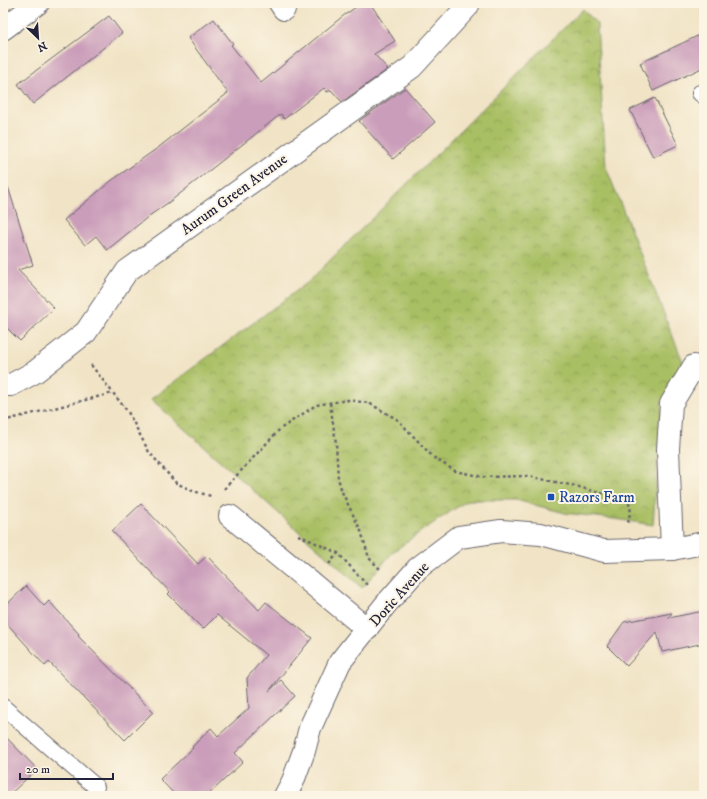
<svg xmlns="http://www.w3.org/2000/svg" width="707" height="799" font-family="'IM FELL DW Pica',serif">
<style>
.park{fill:url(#park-crowns);stroke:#667050}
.building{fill:#ca9dba}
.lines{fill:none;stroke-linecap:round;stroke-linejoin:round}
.service-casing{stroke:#6a666c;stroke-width:18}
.minor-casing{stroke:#6a666c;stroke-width:24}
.path{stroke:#6a666c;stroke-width:2.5;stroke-dasharray:3 3;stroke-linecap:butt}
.service{stroke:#fff;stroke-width:16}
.minor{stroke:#fff;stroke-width:22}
.transit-dot{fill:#1a4fb4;stroke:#fcf5e5;stroke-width:1.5}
.labels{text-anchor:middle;stroke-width:4;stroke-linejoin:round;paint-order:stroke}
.street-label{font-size:15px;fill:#22223b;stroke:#fcf5e5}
.transit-label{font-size:15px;fill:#164399;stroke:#fcf5e5;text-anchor:start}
</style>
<defs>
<pattern id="park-crowns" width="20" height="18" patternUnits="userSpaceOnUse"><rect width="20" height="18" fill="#a9bf64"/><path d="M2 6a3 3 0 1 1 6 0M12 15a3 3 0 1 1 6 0" fill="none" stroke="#899b54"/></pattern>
</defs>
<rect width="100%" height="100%" fill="#fcf5e5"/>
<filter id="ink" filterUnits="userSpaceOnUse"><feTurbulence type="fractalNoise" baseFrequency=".025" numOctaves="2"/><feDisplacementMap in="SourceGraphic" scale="8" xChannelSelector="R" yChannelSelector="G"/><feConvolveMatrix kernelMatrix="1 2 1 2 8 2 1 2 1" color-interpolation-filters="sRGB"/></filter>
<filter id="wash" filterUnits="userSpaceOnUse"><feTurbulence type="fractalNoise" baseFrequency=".012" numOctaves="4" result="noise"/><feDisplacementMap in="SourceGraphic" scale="16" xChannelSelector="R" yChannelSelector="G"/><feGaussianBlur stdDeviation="0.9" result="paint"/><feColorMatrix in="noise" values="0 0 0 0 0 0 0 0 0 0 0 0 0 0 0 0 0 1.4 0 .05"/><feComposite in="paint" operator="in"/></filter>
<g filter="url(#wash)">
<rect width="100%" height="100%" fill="#f1e4c6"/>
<polygon class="park" points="583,9 597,24 606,167 685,367 662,402 653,525 622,520 565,513 516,500 468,500 423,530 393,552 362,588 151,399 307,283"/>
<g id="blocks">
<g class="building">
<polygon points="362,3 370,3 395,41 374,54 388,69 342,102 331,90 327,92 324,88 284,119 281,114 172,200 149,216 107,250 96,236 85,245 64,220 111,181 159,147 228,93 188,38 214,19 233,44 231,45 261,83 343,16"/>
<polygon points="109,16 122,33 33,104 18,84"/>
<polygon points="704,33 704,67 653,91 640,63"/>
<polygon points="405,88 435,122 393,159 359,121"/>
<polygon points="655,98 678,145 653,157 630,110"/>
<polygon points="8,187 33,265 18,270 54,308 20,341 3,324 3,188"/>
<polygon points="141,504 198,564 207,556 259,610 266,602 312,638 269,691 281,680 295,696 235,753 243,762 207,796 176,796 160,779 193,748 192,747 211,728 218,736 249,708 247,678 266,655 217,615 203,629 168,594 170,592 112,531"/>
<polygon points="26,586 44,606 49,601 79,634 78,636 153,712 125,740 49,662 45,666 3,619 3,608"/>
<polygon points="704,611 704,643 662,652 657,632 627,666 607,646 624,622 672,613 668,618"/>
<polygon points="3,734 37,769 8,796 3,796"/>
</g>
</g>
</g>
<g filter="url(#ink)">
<use href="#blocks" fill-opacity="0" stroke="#6a666c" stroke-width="1"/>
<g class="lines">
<defs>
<g id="service">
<polyline points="700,93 704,96"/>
<polyline points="3,707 96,787"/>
</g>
<g id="minor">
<polyline points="280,3 284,9"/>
<polyline points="3,29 38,3"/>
<polyline points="3,385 11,385 35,372 86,332 127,271 412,67 467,7 469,3"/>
<polyline points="230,516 367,629"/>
<polyline points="672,549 668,449 671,404 694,366"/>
<polyline points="285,796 293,781 304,751 310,728 340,662 386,604 418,568 459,537 501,531 541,534 604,551 672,549 704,543"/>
</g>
</defs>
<use href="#service" class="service-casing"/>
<use href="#minor" class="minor-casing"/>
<g class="path">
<polyline points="91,365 128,412 149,452 176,483 193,491 211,496"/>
<polyline points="330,403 336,443 338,478 342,492 361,531 369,558 380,569"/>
<polyline points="3,421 113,393"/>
<polyline points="224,489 280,429 316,405 348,400 369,403 398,420 433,457 455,471 483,477 527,476 575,486 626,500 631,507 628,523"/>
<polyline points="298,535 338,553 367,585"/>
<polyline points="329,564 338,553"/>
</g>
<use href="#service" class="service"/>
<use href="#minor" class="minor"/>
</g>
</g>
<rect class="transit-dot" x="547" y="493" width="8" height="8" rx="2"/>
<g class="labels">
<g class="street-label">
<text transform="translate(234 194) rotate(-36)" y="5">Aurum Green Avenue</text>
<text transform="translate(399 594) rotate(-48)" y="5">Doric Avenue</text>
</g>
<g class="transit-label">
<text x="559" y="502">Razors Farm</text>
</g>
</g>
<rect width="707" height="799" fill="none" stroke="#fcf5e5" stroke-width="16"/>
<g transform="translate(38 38) rotate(155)" stroke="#fcf5e5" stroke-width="3" paint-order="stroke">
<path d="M0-3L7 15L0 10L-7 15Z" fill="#22223b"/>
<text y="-6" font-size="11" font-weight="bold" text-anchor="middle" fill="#22223b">N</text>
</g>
<path d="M20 773v6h93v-6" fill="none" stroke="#22223b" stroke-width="2"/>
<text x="26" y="773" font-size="12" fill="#22223b" stroke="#fcf5e5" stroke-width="3" paint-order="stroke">20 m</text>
</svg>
